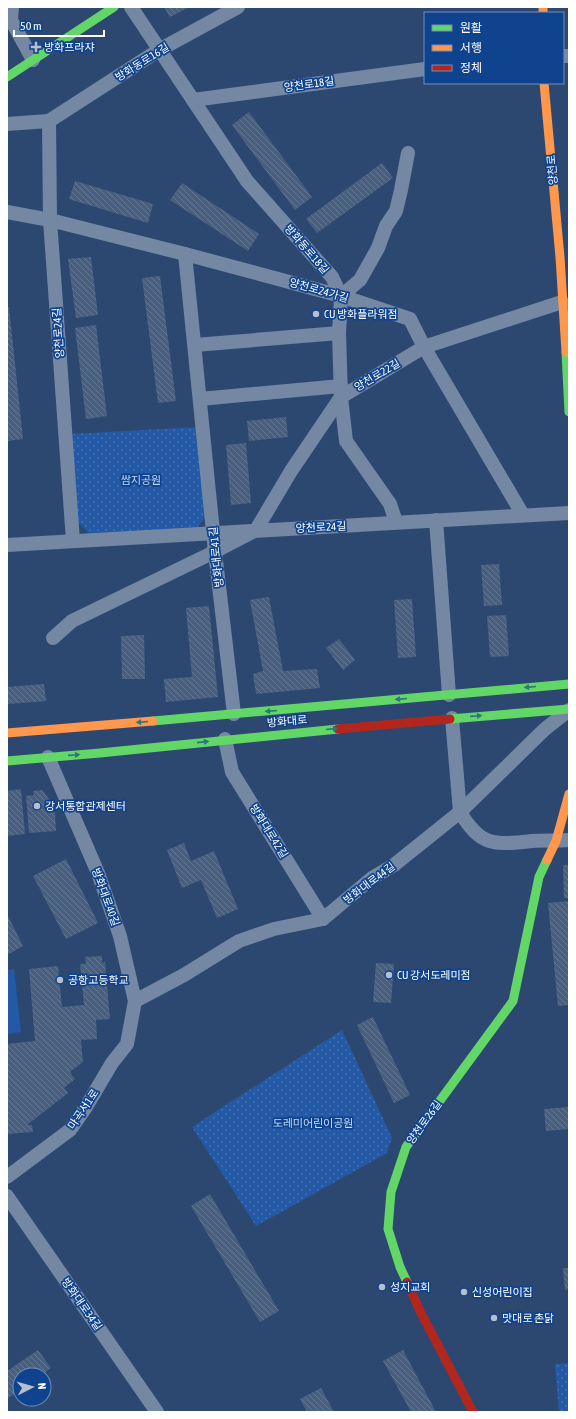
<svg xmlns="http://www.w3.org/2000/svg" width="576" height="1419" font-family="'Asap Condensed','Noto Sans KR',sans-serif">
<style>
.grass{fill:#2359a5}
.park{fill:url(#park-dots)}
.building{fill:url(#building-back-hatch)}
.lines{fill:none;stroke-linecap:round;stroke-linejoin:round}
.street{stroke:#7488a4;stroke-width:14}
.fast{stroke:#63d668;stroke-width:9}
.slow{stroke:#ff974d;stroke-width:9}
.jam{stroke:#b3261e;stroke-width:9}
.oneway{fill:#2d7680}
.poi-dot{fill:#b6bfcd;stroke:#10438d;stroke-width:1.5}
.labels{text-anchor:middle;stroke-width:3.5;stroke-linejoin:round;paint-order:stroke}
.poi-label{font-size:11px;fill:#fff;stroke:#10438d;text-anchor:start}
.street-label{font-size:11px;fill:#fff;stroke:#10438d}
.park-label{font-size:11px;fill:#bed9fd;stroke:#10438d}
</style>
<defs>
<pattern id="park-dots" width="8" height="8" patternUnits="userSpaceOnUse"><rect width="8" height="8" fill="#2359a5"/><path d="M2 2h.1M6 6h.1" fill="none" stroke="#4472b2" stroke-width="1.8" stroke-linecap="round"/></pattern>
<pattern id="building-back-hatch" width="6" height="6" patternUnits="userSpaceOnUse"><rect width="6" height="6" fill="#485f7f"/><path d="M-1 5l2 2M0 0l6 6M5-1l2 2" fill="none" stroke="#637792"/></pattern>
</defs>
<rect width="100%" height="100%" fill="#2d4870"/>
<polygon class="grass" points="14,969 21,1032 7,1034 7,970"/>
<g class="park">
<polygon points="198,427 207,514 197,528 89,533 76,521 71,434"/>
<polygon points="342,1030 392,1138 387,1153 256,1226 192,1127"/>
<polygon points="569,1363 569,1412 559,1412 555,1364"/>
</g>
<g class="building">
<polygon points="164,7 189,7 170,17"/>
<polygon points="249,112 312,197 295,210 232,125"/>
<polygon points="382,163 393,178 317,233 306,219"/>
<polygon points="75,181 153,204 148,223 69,199"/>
<polygon points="182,183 259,234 248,251 170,200"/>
<polygon points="91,257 98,315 76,318 68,259"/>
<polygon points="160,276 176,401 158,403 142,278"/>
<polygon points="9,307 23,439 7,441 7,308"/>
<polygon points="96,325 107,416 86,419 75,328"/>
<polygon points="286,417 288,437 249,441 247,421"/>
<polygon points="246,443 251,503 231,505 226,445"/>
<polygon points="499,564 502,605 484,606 481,565"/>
<polygon points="269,597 283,671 317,669 320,688 256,694 253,674 263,671 250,600"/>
<polygon points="412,599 416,657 398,658 394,600"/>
<polygon points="209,606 218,697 166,702 164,679 192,677 186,608"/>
<polygon points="506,615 509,656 490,657 487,616"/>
<polygon points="144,635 145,679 122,679 121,636"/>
<polygon points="339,639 355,660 343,670 326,648"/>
<polygon points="44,684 46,701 8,704 7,687"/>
<polygon points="21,789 25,834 7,836 7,791"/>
<polygon points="42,790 49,799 47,800 48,812 55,812 56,831 29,833 26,796 34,795 33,791"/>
<polygon points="184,843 191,861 214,851 238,909 217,918 201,880 182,888 167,850"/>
<polygon points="66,859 98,923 66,939 33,876"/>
<polygon points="563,865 569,865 569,898 564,898"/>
<polygon points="569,901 569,1005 558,1006 548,903"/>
<polygon points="7,914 23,946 7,955"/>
<polygon points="102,956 102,963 105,962 110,1019 96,1020 97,1039 81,1040 83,1062 70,1072 75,1079 64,1088 68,1093 27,1125 32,1125 33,1132 7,1134 7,1044 35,1041 29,969 58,966 62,1007 84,1005 80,964 86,964 85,957"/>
<polygon points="376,963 394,964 391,1003 373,1002"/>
<polygon points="373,1017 410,1095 394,1103 357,1025"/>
<polygon points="569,1107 569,1129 546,1131 544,1109"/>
<polygon points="210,1194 279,1311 260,1322 191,1206"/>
<polygon points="563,1268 569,1268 569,1289 565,1290"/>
<polygon points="38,1350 51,1368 41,1375 20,1375 20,1390 7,1399 7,1371"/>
<polygon points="403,1350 436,1412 411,1412 383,1361"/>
<polygon points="321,1388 334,1412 307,1412 300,1399"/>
</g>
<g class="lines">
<g class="street">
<polyline points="12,7 11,20 33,60"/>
<polyline points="131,7 247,181 332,277 341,296 339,333 341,397 346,441 390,504 396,522"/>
<polyline points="563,56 569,56"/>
<polyline points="193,100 425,69"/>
<polyline points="7,124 49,121"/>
<polyline points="7,212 50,220 185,254 341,296 410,319 424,347 523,515"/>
<polyline points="185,254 215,552 234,714"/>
<polyline points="341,296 360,280 378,248 386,226 396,211 401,190 408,153"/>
<polyline points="195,345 339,333"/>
<polyline points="200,399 341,386"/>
<polyline points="436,520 449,695"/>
<polyline points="73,541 50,220 49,121 159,50 238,7"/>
<polyline points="7,545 569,513"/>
<polyline points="53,638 72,621 208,555 256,530 291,471 341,397 424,347 562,302"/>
<path d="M452,718L460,812C481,847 494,845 532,841C544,840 557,841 569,840"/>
<polyline points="225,739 232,772 323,919"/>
<polyline points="135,1001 184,975 239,941 274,929 323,919 372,878 394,865 460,812 545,729 569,710"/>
<polyline points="7,1177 70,1130 86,1107 112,1063 127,1044 135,1001 120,936 98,873 48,757"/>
<polyline points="7,1196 157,1412"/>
</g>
<g class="fast">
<polyline points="7,77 114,7"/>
<polyline points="566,352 569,412"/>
<polyline points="450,719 569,709"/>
<polyline points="153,721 569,684"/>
<polyline points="7,761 100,753 338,729"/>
<polyline points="407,1282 400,1267 388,1229 391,1192 406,1147 513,1001 539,877 547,860"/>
</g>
<g class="slow">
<polyline points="543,7 543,13"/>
<polyline points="544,83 560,257 566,352"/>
<polyline points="7,733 153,721"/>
<polyline points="547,860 556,841 569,794"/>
</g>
<g class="jam">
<polyline points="338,729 450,719"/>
<polyline points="407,1282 420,1311 473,1412"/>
</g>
</g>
<defs><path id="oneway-solid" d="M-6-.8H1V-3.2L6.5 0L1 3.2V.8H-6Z"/></defs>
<g class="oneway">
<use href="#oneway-solid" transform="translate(530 687) rotate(175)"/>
<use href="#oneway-solid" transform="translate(401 699) rotate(175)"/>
<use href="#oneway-solid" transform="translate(271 711) rotate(175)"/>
<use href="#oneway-solid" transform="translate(476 716) rotate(-4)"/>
<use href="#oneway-solid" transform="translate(142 722) rotate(175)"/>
<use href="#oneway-solid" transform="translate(332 729) rotate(-5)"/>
<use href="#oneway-solid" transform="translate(203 742) rotate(-6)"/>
<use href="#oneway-solid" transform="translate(74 755) rotate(-4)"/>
</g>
<g class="poi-dot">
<path d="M34 41h4v4h4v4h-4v4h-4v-4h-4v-4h4z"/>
<circle cx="316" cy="314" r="4"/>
<circle cx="37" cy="806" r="4"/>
<circle cx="389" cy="975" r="4"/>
<circle cx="60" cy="980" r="4"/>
<circle cx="382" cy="1287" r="4"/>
<circle cx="464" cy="1292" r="4"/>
<circle cx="494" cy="1318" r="4"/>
</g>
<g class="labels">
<g class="poi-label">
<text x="44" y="51">방화프라쟈</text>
<text x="324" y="318">CU 방화플라워점</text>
<text x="45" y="810">강서통합관제센터</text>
<text x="397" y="979">CU 강서도레미점</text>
<text x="68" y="984">공항고등학교</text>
<text x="390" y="1291">성지교회</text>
<text x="472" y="1296">신성어린이집</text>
<text x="502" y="1322">맛대로 촌닭</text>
</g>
<g class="street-label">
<text transform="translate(142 62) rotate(-32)" y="4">방화동로16길</text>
<text transform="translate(309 84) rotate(-8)" y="4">양천로18길</text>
<text transform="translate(552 170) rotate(-95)" y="4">양천로</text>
<text transform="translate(307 249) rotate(49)" y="4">방화동로18길</text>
<text transform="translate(319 290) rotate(16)" y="4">양천로24가길</text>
<text transform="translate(58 333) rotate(-94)" y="4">양천로24길</text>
<text transform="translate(377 375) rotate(-31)" y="4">양천로22길</text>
<text transform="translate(321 527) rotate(-3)" y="4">양천로24길</text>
<text transform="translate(216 557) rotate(-96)" y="4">방화대로41길</text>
<text transform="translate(287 721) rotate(-5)" y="4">방화대로</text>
<text transform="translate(269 831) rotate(58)" y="4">방화대로42길</text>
<text transform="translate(369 883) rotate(-37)" y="4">방화대로44길</text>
<text transform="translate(106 897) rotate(70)" y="4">방화대로40길</text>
<text transform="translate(83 1109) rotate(-56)" y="4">마곡서1로</text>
<text transform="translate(424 1122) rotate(-54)" y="4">양천로26길</text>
<text transform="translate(82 1304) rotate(55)" y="4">방화대로34길</text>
</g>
<g class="park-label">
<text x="141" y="484">쌈지공원</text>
<text x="313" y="1127">도레미어린이공원</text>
</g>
</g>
<rect width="576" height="1419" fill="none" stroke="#ffffff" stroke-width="16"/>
<rect x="424" y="12" width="140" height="72" fill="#10438d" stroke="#708ebb"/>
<rect x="432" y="25" width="20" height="6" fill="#63d668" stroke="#708ebb"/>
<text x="460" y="32" font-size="12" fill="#ffffff">원활</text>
<rect x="432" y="45" width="20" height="6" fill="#ff974d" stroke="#708ebb"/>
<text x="460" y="52" font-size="12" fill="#ffffff">서행</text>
<rect x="432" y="65" width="20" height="6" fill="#b3261e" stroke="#708ebb"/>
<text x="460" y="72" font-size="12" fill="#ffffff">정체</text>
<g transform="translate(32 1387) rotate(84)"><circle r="19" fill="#10438d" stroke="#708ebb"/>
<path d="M0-3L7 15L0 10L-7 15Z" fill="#b6bfcd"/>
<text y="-6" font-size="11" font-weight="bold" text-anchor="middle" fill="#ffffff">N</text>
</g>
<path d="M14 30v6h90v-6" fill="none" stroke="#ffffff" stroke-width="2"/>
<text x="20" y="30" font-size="12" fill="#ffffff" stroke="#10438d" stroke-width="3" paint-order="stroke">50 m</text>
</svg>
